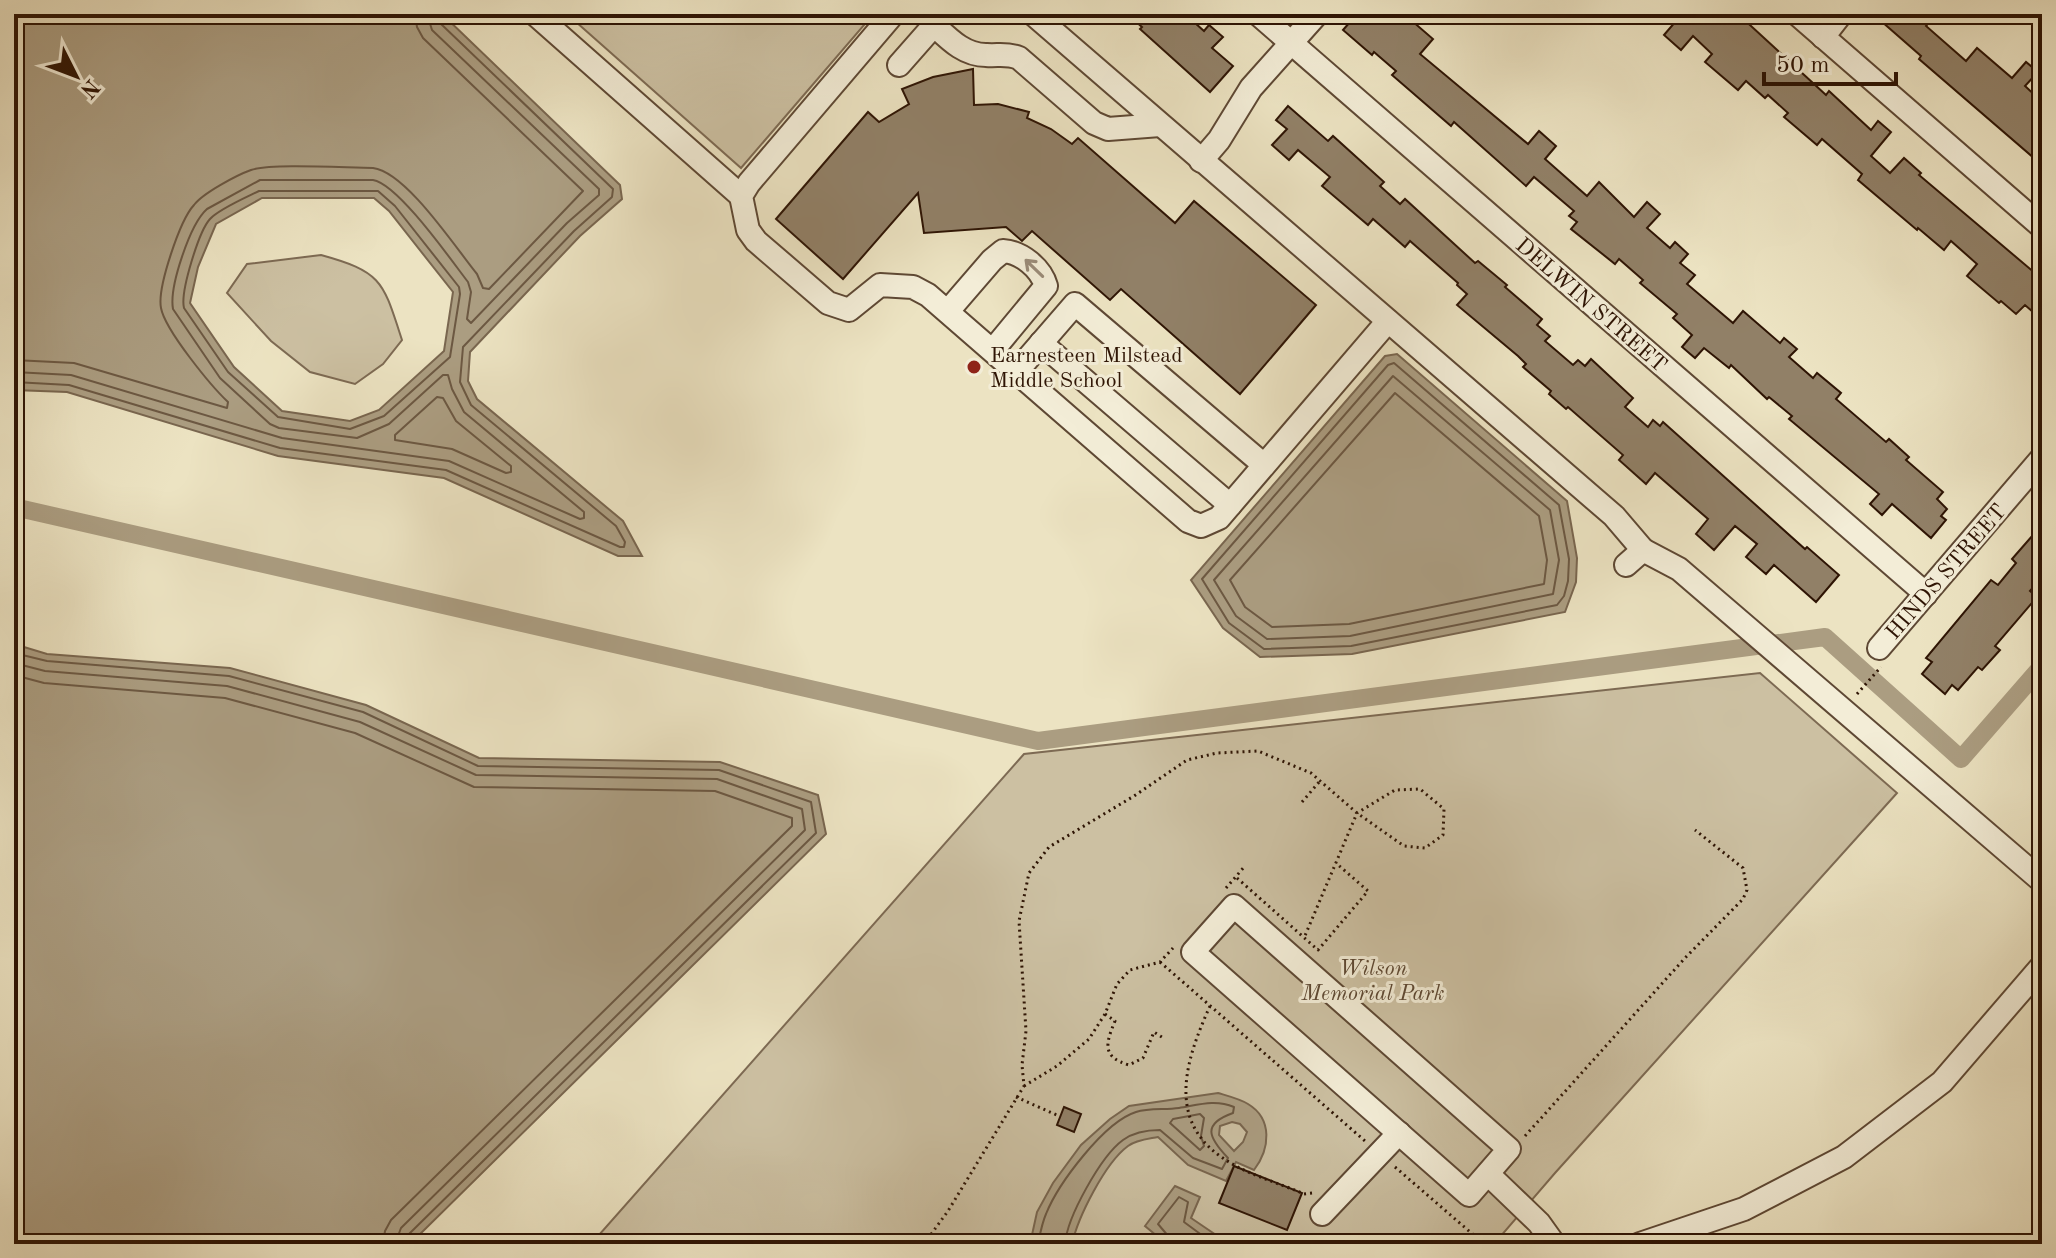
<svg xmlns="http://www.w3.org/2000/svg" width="2056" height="1258" font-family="'Old Standard TT',serif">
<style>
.green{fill:#ccc0a2;stroke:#7d6a53;stroke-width:2}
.water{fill:#ab9d81;stroke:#79664f;stroke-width:2;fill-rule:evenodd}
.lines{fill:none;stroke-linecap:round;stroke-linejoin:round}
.shore{stroke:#6c5842;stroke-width:2}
.canal{stroke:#ab9d81;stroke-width:18}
.building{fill:#918067;stroke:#2e1404;stroke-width:2}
.minor-casing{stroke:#5e4834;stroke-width:26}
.path{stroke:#2e1404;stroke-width:3;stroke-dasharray:2 4;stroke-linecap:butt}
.minor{stroke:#f3edd7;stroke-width:22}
.oneway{stroke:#9a8b78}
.poi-dot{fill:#8f2418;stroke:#f3edd7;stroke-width:3}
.labels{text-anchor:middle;stroke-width:6;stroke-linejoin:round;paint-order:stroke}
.street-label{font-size:22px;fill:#2e1404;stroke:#f3edd7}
.poi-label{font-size:22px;fill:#2e1404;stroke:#f3edd7;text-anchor:start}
.park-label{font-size:22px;font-style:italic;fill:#5d4833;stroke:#f3edd7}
</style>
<rect width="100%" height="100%" fill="#ece3c2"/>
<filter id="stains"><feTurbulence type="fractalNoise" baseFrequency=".0025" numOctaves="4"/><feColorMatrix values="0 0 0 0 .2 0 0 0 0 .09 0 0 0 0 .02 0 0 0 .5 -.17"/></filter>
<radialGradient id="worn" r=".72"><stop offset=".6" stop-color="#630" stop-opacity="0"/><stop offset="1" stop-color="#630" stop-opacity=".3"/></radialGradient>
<g class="green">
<polygon points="567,14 867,14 871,17 741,168"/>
<path d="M321,255C383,272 383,282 402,340L383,364L355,384L310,372L271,341L227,293L247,264Z"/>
<polygon points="1760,673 1897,793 1555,1173 1494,1244 591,1244 1024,754"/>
</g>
<g class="water">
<path d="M14,14H442L620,185L622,199L580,236L470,352L468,381L477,399L623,521L642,556H618L444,478L278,456L67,392L14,390ZM262,198H374L389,211L453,292L444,351L379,410L350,421L282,411L234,367L190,303L198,267L216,224Z"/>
<polygon points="1397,354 1567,501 1577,558 1576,582 1565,612 1352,654 1260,657 1223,628 1191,580 1385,356"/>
<polygon points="14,644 47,654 230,668 366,705 479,758 720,762 818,795 826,834 410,1244 14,1244"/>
<path d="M1218,1093C1228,1096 1240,1099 1248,1104C1273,1119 1270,1149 1254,1170L1236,1162L1226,1181L1188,1165L1158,1137C1148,1139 1136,1140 1128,1146C1105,1163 1078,1217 1072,1244H1030L1037,1212L1053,1183L1081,1145L1110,1119L1129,1106ZM1232,1122L1240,1124L1247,1132L1243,1142L1234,1151L1219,1135L1220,1126Z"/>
<polygon points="1175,1186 1200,1197 1191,1218 1216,1235 1209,1244 1162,1244 1163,1241 1145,1226"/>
</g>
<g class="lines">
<g class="shore">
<path d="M259,191H378L395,206L459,287L460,294L450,357L384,416L350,429L278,417L228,372L184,308C180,292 199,231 210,219C219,209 247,197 259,191Z"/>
<path d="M14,360L74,363L227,408L228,402C211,386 165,330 161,308C157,288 180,220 194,205C203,193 237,175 251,170C271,163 348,168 373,168C406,172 455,247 477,274L483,288L489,289L583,191L423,38L417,27L415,14"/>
<polygon points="1394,363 1559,505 1569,559 1568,581 1564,596 1557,605 1351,646 1264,649 1229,623 1202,579 1388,365"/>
<path d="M14,372L71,375L282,438L449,461L580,519L584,518V512L464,412L452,389L448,375H443L389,424L357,438L279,428L270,424L220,378L173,309C169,287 190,224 207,209L260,180H373C398,184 451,260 468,282L471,292L467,319L471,323L567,223L599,195V189L432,30L427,14"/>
<polygon points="1393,376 1550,510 1559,560 1553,594 1350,636 1267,639 1236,616 1214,580"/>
<polyline points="14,382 69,385 280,448 446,470 620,547 624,547 625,542 616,526 471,405 460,382 463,347 574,231 612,197 613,189 440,23 437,14"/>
<polygon points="1395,393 1539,516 1547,560 1544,584 1349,624 1272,627 1245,607 1230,580"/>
<polygon points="437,397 443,398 456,421 511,466 511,472 506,473 452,449 395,440 395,435"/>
<polyline points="14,653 47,661 229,676 363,712 478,766 719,770 811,802 816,833 408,1235 405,1244"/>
<polyline points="14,663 45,671 227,686 360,722 476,775 717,779 802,809 805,830 401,1228 395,1244"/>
<polyline points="14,675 44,683 225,698 355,733 474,787 715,791 792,818 792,826 391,1220 385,1231 383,1244"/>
<polygon points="1200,1114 1204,1118 1201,1136 1204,1146 1200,1150 1170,1123 1173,1119"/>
<path d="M1038,1244C1040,1234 1042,1223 1046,1214C1058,1184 1104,1122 1136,1112C1149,1108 1165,1110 1179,1108C1198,1105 1215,1099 1234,1107L1233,1113C1202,1124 1208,1137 1228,1158L1222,1169L1193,1158L1160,1130C1148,1130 1134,1132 1123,1140C1101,1156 1067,1217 1065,1244"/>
<polyline points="1170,1244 1169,1237 1158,1224 1179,1197 1188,1202 1184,1222 1203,1236 1203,1244"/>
</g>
<polyline class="canal" points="14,507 1038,741 1825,637 1961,759 2042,666"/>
</g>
<g class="building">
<polygon points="1127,14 1185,14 1204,31 1209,25 1223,37 1212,48 1233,66 1210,92 1140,29 1142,27"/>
<polygon points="1357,14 1404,14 1433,39 1420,54 1528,144 1539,131 1556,146 1545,159 1587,196 1599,182 1634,217 1647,202 1660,214 1647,228 1670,248 1675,242 1688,254 1680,263 1695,275 1687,284 1733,323 1743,311 1780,343 1784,338 1797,349 1789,357 1813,378 1817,373 1841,393 1836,399 1886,442 1889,439 1909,457 1906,460 1943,492 1937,499 1947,509 1941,516 1946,520 1931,538 1892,504 1882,515 1870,504 1879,494 1789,419 1792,416 1769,397 1767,399 1731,365 1729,368 1704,348 1695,358 1682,347 1692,335 1673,318 1677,314 1640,283 1643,280 1619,259 1615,264 1571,229 1577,222 1569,216 1574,211 1534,177 1526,186 1454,122 1451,126 1392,75 1396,71 1374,52 1372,55 1343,30"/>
<polygon points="1682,14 1738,14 1826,95 1829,91 1871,130 1878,121 1891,132 1871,156 1890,173 1904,158 1921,173 1919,175 2042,279 2042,320 2025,305 2016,314 2001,301 1999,303 1967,276 1977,264 1951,241 1944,250 1918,228 1917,230 1858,180 1862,174 1822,139 1817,145 1784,117 1788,113 1768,95 1765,98 1746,81 1738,90 1705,62 1712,54 1693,36 1681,50 1664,35"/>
<polygon points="1873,14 1936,14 1926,26 1966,61 1977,48 2012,78 2026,62 2038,72 2025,86 2042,102 2042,165 1919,59 1921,56"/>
<polygon points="973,69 974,105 998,104 1029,112 1027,118 1051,129 1072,144 1078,138 1175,223 1194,201 1316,305 1240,394 1121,289 1110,300 1032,231 1022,241 1006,227 924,233 918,193 843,279 776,219 868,112 879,122 909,104 902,89 933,77"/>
<polygon points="1288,106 1328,141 1333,136 1384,182 1380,186 1400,204 1405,199 1475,263 1478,261 1507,285 1505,287 1542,319 1537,325 1550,336 1545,341 1573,365 1578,360 1585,366 1591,359 1633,398 1625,407 1648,427 1653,420 1660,426 1663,422 1805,549 1807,547 1839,575 1816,602 1774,565 1766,574 1746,557 1757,544 1735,526 1714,550 1696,534 1708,519 1655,473 1646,484 1619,460 1623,455 1568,407 1566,409 1549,394 1551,391 1523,367 1526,364 1518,356 1457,305 1467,294 1457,285 1458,283 1410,241 1405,247 1373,219 1368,225 1322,186 1330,177 1298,150 1289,160 1272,145 1287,129 1276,120"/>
<polygon points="2033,535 2042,543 2042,577 2030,591 2037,597 1995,646 2000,650 1982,670 1978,667 1958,690 1952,685 1945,694 1922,674 1932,662 1926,658 1991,580 1998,585 2016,563 2012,559"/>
<polygon points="1064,1107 1081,1114 1074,1132 1057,1125"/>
<polygon points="1234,1166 1302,1193 1287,1230 1219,1203"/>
</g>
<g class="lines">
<defs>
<g id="minor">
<polyline points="535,14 741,196"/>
<polyline points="893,14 749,183 741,196 748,230 756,241 828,303 849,310 880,285 913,287 928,295 1188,521 1201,526 1219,518 1388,321"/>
<polyline points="1033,14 1614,516 1643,550"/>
<polyline points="1258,14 1926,594"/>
<polyline points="1797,14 2042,227"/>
<path d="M934,25C949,39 964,55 986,55C998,56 1007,53 1019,58L1094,123L1108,129L1160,125"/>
<polyline points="1823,37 1841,14"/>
<polyline points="899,65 943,15"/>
<polyline points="1201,161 1219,140 1251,88 1317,14"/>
<path d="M948,311L992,260L1003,251C1021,252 1041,268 1046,286L993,350"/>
<polyline points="1041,343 1230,505"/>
<polyline points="1017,371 1075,304 1264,465"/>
<polyline points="1626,565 1643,550 1679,569 2042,881"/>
<polyline points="1879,648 2042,458"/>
<polygon points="1234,906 1509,1149 1469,1195 1193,952"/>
<polyline points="1488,1174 1539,1223 1554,1244"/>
<polyline points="1322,1214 1399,1133"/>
<polyline points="1640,1244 1744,1209 1844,1157 1942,1082 2042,966"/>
</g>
</defs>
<use href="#minor" class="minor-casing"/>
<g class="path">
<polyline points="1857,694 1881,667"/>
<polyline points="1302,802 1320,781"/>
<polyline points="1237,878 1318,950 1368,891 1336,863"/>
<polyline points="1226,888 1245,866"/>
<polyline points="1160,962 1365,1141"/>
<path d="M1210,1006C1188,1055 1165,1117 1220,1156C1244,1174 1277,1182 1304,1194L1313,1193"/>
<path d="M1105,1014L1115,1021C1106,1043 1101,1057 1129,1065L1143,1058L1154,1032L1165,1039"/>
<polyline points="1024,1086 1057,1066 1089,1039 1105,1014 1117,984 1130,970 1160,962 1173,948"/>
<polyline points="1016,1097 1059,1116"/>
<polyline points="1525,1136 1685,958 1743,899 1747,890 1743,868 1695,830"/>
<polyline points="1395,1167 1484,1244"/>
<polyline points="924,1244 948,1211 1024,1086 1022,1065 1026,1031 1019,921 1029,873 1049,847 1134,796 1187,760 1217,753 1258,751 1311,773 1357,813 1404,846 1425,848 1443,835 1444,809 1420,789 1395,790 1357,813 1304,938"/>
</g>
<use href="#minor" class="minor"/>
</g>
<defs><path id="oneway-shaft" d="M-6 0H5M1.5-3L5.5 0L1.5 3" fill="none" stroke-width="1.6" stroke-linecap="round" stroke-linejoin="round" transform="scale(2)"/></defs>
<use class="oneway" href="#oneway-shaft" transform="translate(1034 268) rotate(-136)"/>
<circle class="poi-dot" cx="974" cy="367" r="8"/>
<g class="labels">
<g class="street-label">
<text transform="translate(1592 304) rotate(41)" y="8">DELWIN STREET</text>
<text transform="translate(1945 571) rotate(-49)" y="8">HINDS STREET</text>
</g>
<g class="poi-label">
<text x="990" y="362">Earnesteen Milstead<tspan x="990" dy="25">Middle School</tspan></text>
</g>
<g class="park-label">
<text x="1373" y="975">Wilson<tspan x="1373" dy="25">Memorial Park</tspan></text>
</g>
</g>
<rect width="2056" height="1258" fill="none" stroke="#ece3c2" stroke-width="48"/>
<rect x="16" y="16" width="2024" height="1226" fill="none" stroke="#2e1404" stroke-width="4"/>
<rect x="24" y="24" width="2008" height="1210" fill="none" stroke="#2e1404" stroke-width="2"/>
<g transform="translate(76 76) rotate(132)" stroke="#f3edd7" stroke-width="6" paint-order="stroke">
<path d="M0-6L14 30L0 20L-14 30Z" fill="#2e1404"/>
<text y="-12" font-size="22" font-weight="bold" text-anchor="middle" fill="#2e1404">N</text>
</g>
<path d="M1764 72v12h132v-12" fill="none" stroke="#2e1404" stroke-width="4"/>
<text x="1776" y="72" font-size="24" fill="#2e1404" stroke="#f3edd7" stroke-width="6" paint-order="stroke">50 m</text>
<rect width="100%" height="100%" filter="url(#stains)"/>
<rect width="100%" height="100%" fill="url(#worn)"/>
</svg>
